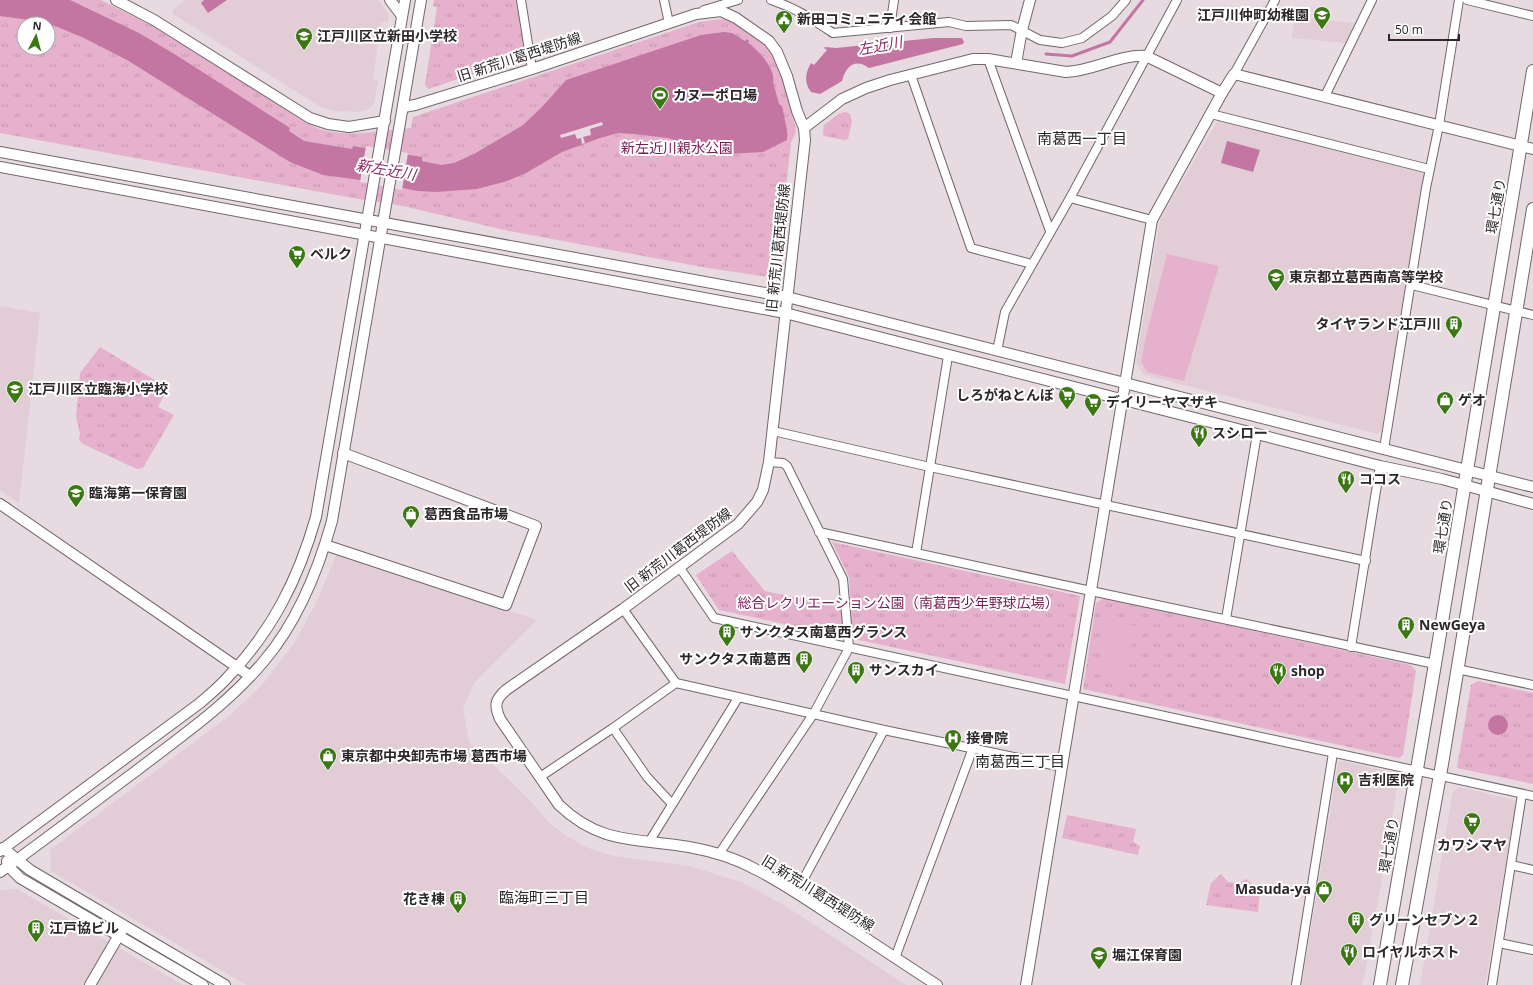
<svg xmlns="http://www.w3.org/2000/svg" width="1533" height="985" font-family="'Open Sans','Noto Sans JP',sans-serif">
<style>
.built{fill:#e2cdd7}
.park{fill:url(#park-tufts);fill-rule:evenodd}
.pitch{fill:#e6b1cc}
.water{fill:#c376a1}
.pier{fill:#e7dae0}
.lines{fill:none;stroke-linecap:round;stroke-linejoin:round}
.stream{stroke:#c376a1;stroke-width:3}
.minor-casing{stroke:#72676d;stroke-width:10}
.tertiary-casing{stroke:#72676d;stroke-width:12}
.primary-casing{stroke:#72676d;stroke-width:14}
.minor{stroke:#fff;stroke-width:8}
.tertiary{stroke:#fff;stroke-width:10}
.primary{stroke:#fff;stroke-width:12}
.labels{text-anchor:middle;stroke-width:4;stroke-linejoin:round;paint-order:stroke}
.poi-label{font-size:14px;font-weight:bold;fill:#2c272a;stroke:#fff;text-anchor:start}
.street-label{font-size:14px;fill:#2c272a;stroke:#fff}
.park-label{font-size:14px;fill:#771b56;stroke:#fff}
.water-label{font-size:15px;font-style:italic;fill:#892d65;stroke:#fff}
.neighbourhood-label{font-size:15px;fill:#2c272a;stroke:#fff}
</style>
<defs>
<pattern id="park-tufts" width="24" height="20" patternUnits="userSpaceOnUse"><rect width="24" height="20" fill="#e6b1cc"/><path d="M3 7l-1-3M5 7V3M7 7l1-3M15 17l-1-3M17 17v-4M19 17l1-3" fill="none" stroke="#c598af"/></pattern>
</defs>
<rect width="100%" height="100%" fill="#e7dae0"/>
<g class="built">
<polygon points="185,0 378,0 389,15 388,22 381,22 373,79 378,81 374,104 369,109 358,112 334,111 322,108 173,14 173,9"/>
<polygon points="1294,17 1355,23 1345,43 1292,38"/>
<polygon points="1221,119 1422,170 1424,175 1383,429 1378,434 1144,375 1136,363 1160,220 1216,123"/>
<polygon points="0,306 40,313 19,503 0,490"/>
<polygon points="337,553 537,620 475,682 463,708 469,742 530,800 548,822 565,835 588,848 613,856 689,866 741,882 784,905 906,985 247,985 51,871 50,850 229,716 262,685 294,643 317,601"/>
<polygon points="1342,761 1394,773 1398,781 1380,890 1366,968 1362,985 1302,985 1338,763"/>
<polygon points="1460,787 1513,800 1516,803 1485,985 1420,985 1453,791"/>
<polygon points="17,889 183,985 0,985 0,890"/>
</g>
<g class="park">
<path d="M0,0H101L151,25L307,123C313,126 320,130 327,131C355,137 383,130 411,128L413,117L699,22L723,19L734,22L766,44L775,54L790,97L796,132L791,142L776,278L708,268L509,231L403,206L353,198L0,133ZM24,24H48V48H24Z"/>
<polygon points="434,0 517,0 525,54 522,58 428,89 425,85 437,7 433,6"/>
<polygon points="846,112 850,114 852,122 848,139 844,140 824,136 823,134 824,125 840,113"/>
<polygon points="100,347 168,388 158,407 174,415 143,468 137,469 83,444 79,440 80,434 76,417 80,373"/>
<polygon points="832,542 1080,596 1065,684 719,610 696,575 732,551 765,591 851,609 849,577"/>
<polygon points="1104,598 1411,665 1416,671 1403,755 1399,758 1083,689 1096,603"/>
<polygon points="1478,681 1533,693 1533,784 1457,768 1471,685"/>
<polygon points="1067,815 1136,829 1133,842 1140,846 1138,855 1062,838"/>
<polygon points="1221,874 1228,882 1239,883 1246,879 1260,891 1258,912 1206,905 1211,883"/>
</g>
<g class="pitch">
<polygon points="1167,254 1219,266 1184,381 1147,372 1141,362 1146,336"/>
<polygon points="1107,620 1136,626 1124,680 1096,674"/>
</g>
<g class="water">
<path d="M0,0H70L139,33L176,55L290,128L289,131L304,141L352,149L353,146L422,157V161L441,165L454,163L474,154L523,125L542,107L566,80L701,35L724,32L732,33L745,41L747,39L749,41L748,43C758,50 776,69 773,82L779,104L782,106L787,130V140L763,152L727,154L709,151L668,138L634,134L618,133L600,138L562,152L526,173L507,181L477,189L436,192L418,191L360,180L323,175L290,162L127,60L84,38L55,26L37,21L0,16Z"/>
<polygon points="204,0 227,0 208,13 201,3"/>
<path d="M933,38H962L964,42L963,44L869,68C855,58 846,66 842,81L820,94L811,92C804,83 805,73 811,63L814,65L827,50L824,48L825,47L836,48Z"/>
<polygon points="1227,141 1260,150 1253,172 1221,163"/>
<circle cx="1498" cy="725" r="10"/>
</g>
<g class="pier">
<polygon points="602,122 603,125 590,129 591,135 583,137 585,143 582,144 581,138 577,139 575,134 561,138 560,135"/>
<polygon points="366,146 408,153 402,190 360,182"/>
</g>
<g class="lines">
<polyline class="stream" points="1046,54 1072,56 1110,42 1143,0"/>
<defs>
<g id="minor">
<polyline points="521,0 532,69"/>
<polyline points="664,0 669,23"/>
<path d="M771,0C796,8 812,19 833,33L949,22L966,26L1011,25L1040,40L1062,43L1082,38L1112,16L1126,0"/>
<polyline points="1467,0 1533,16"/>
<polyline points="704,10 738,0"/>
<polyline points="890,28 894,0"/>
<polyline points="988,59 1050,231"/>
<polyline points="1234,74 1275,0"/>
<polyline points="911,75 971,248 1032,264"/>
<polyline points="1325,96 1372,0"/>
<polyline points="1211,114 1429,169"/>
<polyline points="1070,198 1152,220"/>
<polyline points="1412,285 1533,315"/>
<polyline points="997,351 1005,312 1070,198 1177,0"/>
<polyline points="773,431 930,467 1366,561"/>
<polyline points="1384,449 1426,188 1439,125 1459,0"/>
<polyline points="819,532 1091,591 1435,664"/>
<polyline points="916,553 948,356"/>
<polyline points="680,568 714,618 1533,796"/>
<polyline points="623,609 676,683 884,730 1062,767"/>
<polyline points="1226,619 1257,434"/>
<polyline points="1351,647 1380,466"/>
<polyline points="1457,669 1533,685"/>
<polyline points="613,728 647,777 672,804"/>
<polyline points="540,777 613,728 676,683"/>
<polyline points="649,842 738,698"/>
<polyline points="719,854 814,713 849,648 843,579 787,466 783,463 769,462"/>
<polyline points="1511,865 1533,870"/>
<polyline points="796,893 884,730"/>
<polyline points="1499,943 1533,950"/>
<polyline points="895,958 973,748"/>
<polyline points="1296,985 1333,753"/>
<polyline points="1492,985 1522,794"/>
</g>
<g id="tertiary">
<polyline points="116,0 154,20 310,118 328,124 349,127 385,121"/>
<polyline points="390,0 402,16"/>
<polyline points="1016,63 1022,30 1030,0"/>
<path d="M404,107L415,105L532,69L696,14L721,11L736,18L769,41L777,52L787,76L797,111L804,128L805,140L769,462L763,490L757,502L738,524L623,609L506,690C495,700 494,705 500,719L559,805C601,845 636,838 689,847C711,851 735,858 755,869C781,882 806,899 830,915C866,938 901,962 937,985"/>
<path d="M804,128L842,99L866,88L890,80L973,59H988L1066,72C1094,71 1119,54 1146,56L1222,93"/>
<polyline points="0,152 787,297 1533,487"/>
<polyline points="0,167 785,313 1257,434 1380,466 1442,479 1533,504"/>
<polyline points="0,504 250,676"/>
<polyline points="325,545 506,605 536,526 343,453"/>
<polyline points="3,848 30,870 225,985"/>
<path d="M0,851L200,703C209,695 219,687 227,678C272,631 298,580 316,517L405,0"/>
<polyline points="7,861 8,866 20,878 203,985"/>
<path d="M0,872C46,839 90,805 136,771C181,736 226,706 264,661C298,621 318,571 332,521L421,0"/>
<polyline points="90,985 122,930"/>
<polyline points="1026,985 1152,220 1222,93 1234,74 1533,149"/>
</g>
<g id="primary">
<polyline points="1380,985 1435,664 1533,71"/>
<polyline points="1402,985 1442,764 1533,209"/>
</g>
</defs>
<use href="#minor" class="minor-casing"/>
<use href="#tertiary" class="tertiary-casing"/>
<use href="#primary" class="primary-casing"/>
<use href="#minor" class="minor"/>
<use href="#tertiary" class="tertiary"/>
<use href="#primary" class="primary"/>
</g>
<defs>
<symbol id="school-pin" viewBox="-11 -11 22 30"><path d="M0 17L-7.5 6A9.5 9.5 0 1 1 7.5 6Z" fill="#3b7813" stroke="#fff"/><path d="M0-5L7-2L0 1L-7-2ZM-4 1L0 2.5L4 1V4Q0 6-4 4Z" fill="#fff"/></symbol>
<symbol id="civic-pin" viewBox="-11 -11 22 30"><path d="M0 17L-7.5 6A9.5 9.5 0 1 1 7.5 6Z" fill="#3b7813" stroke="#fff"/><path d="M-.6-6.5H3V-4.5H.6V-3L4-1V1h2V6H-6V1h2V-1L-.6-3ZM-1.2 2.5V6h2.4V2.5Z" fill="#fff"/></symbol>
<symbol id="stadium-pin" viewBox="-11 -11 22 30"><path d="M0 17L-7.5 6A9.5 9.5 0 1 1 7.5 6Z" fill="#3b7813" stroke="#fff"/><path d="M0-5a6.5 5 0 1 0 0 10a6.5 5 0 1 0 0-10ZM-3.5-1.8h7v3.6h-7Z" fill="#fff"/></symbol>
<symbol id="supermarket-pin" viewBox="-11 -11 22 30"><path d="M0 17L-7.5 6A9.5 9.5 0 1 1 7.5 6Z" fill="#3b7813" stroke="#fff"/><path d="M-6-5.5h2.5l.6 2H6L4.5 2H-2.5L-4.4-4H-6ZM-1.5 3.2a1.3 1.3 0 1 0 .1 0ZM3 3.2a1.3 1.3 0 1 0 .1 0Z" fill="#fff"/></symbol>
<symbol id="building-pin" viewBox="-11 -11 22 30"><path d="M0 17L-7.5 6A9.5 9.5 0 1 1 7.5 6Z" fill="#3b7813" stroke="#fff"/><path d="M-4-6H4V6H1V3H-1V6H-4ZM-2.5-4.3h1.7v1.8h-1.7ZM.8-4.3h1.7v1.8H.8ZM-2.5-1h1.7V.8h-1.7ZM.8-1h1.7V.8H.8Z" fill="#fff"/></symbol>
<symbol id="shop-pin" viewBox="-11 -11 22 30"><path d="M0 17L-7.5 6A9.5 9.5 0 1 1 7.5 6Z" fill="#3b7813" stroke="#fff"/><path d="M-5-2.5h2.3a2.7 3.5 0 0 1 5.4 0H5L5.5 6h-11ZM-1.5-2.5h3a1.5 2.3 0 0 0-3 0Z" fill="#fff"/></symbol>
<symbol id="restaurant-pin" viewBox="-11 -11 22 30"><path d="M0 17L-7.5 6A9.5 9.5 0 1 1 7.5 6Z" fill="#3b7813" stroke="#fff"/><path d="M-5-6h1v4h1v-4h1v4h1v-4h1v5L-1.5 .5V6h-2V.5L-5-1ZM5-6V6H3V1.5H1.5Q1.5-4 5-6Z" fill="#fff"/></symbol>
<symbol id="hospital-pin" viewBox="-11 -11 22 30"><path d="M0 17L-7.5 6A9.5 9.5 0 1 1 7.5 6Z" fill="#3b7813" stroke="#fff"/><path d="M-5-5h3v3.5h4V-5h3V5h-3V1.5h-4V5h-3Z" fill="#fff"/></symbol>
</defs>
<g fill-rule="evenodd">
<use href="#school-pin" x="1312" y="5" width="20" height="27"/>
<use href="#civic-pin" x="774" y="9" width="20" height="27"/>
<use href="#school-pin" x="294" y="26" width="20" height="27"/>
<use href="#stadium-pin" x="650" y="85" width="20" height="27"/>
<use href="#supermarket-pin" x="287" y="244" width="20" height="27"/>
<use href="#school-pin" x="1266" y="267" width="20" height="27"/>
<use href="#building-pin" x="1444" y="314" width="20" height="27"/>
<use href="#school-pin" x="5" y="379" width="20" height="27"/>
<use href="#supermarket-pin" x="1057" y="385" width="20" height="27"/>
<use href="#shop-pin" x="1435" y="390" width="20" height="27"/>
<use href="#supermarket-pin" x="1083" y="392" width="20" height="27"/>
<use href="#restaurant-pin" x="1189" y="423" width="20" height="27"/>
<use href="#restaurant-pin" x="1336" y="469" width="20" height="27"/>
<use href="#school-pin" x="66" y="483" width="20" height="27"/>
<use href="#shop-pin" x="401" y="504" width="20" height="27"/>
<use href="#building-pin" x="1396" y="615" width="20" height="27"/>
<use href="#building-pin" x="717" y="622" width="20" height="27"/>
<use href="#building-pin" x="794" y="649" width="20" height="27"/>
<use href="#building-pin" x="846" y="660" width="20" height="27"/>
<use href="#restaurant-pin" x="1268" y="661" width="20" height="27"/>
<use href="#hospital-pin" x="943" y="728" width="20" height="27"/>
<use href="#shop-pin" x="318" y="746" width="20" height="27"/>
<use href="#hospital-pin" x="1335" y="770" width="20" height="27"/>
<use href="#supermarket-pin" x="1462" y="811" width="20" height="27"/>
<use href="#shop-pin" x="1314" y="879" width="20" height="27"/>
<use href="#building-pin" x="448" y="889" width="20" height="27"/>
<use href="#building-pin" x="1346" y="910" width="20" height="27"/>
<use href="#building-pin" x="26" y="918" width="20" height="27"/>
<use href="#restaurant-pin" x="1339" y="942" width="20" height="27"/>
<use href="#school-pin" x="1089" y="945" width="20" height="27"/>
</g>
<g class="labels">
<g class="poi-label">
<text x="1309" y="20" text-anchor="end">江戸川仲町幼稚園</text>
<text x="797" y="24">新田コミュニティ会館</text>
<text x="317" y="41">江戸川区立新田小学校</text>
<text x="673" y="100">カヌーポロ場</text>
<text x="310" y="259">ベルク</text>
<text x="1289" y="282">東京都立葛西南高等学校</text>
<text x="1441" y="329" text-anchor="end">タイヤランド江戸川</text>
<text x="28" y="394">江戸川区立臨海小学校</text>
<text x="1054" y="400" text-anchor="end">しろがねとんぼ</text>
<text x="1458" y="405">ゲオ</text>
<text x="1106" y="407">デイリーヤマザキ</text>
<text x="1212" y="438">スシロー</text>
<text x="1359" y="484">ココス</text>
<text x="89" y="498">臨海第一保育園</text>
<text x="424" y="519">葛西食品市場</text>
<text x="1419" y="630">NewGeya</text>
<text x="740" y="637">サンクタス南葛西グランス</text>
<text x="791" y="664" text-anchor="end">サンクタス南葛西</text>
<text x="869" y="675">サンスカイ</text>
<text x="1291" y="676">shop</text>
<text x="966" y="743">接骨院</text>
<text x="341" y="761">東京都中央卸売市場 葛西市場</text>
<text x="1358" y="785">吉利医院</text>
<text x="1472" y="850" text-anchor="middle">カワシマヤ</text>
<text x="1311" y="894" text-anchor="end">Masuda-ya</text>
<text x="445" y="904" text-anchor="end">花き棟</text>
<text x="1369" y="925">グリーンセブン２</text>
<text x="49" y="933">江戸協ビル</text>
<text x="1362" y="957">ロイヤルホスト</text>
<text x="1112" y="960">堀江保育園</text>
</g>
<g class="street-label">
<text transform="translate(519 57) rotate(-18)" y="5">旧 新荒川葛西堤防線</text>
<text transform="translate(1496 206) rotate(-80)" y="5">環七通り</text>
<text transform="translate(778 248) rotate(-84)" y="5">旧 新荒川葛西堤防線</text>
<text transform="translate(1443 526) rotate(-81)" y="5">環七通り</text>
<text transform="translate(678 550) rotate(-37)" y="5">旧 新荒川葛西堤防線</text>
<text transform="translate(1389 845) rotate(-80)" y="5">環七通り</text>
<text transform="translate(818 893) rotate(32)" y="5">旧 新荒川葛西堤防線</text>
</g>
<g class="park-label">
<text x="677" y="153">新左近川親水公園</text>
<text x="898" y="608">総合レクリエーション公園（南葛西少年野球広場）</text>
</g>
<g class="water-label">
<text transform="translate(880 46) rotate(-10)" y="5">左近川</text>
<text transform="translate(386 170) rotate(10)" y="5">新左近川</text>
</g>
<g class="neighbourhood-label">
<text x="1082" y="144">南葛西一丁目</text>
<text x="1020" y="767">南葛西三丁目</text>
<text x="544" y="903">臨海町三丁目</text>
</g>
</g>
<g transform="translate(36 36) rotate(6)"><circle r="19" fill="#ffffff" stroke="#aba9aa"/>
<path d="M0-3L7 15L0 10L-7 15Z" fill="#3b7813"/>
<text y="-6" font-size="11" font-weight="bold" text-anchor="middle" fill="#2c272a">N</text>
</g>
<path d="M1389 34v6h70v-6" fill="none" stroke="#2c272a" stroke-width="2"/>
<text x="1395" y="34" font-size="12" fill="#2c272a" stroke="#ffffff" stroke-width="3" paint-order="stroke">50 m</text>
</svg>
